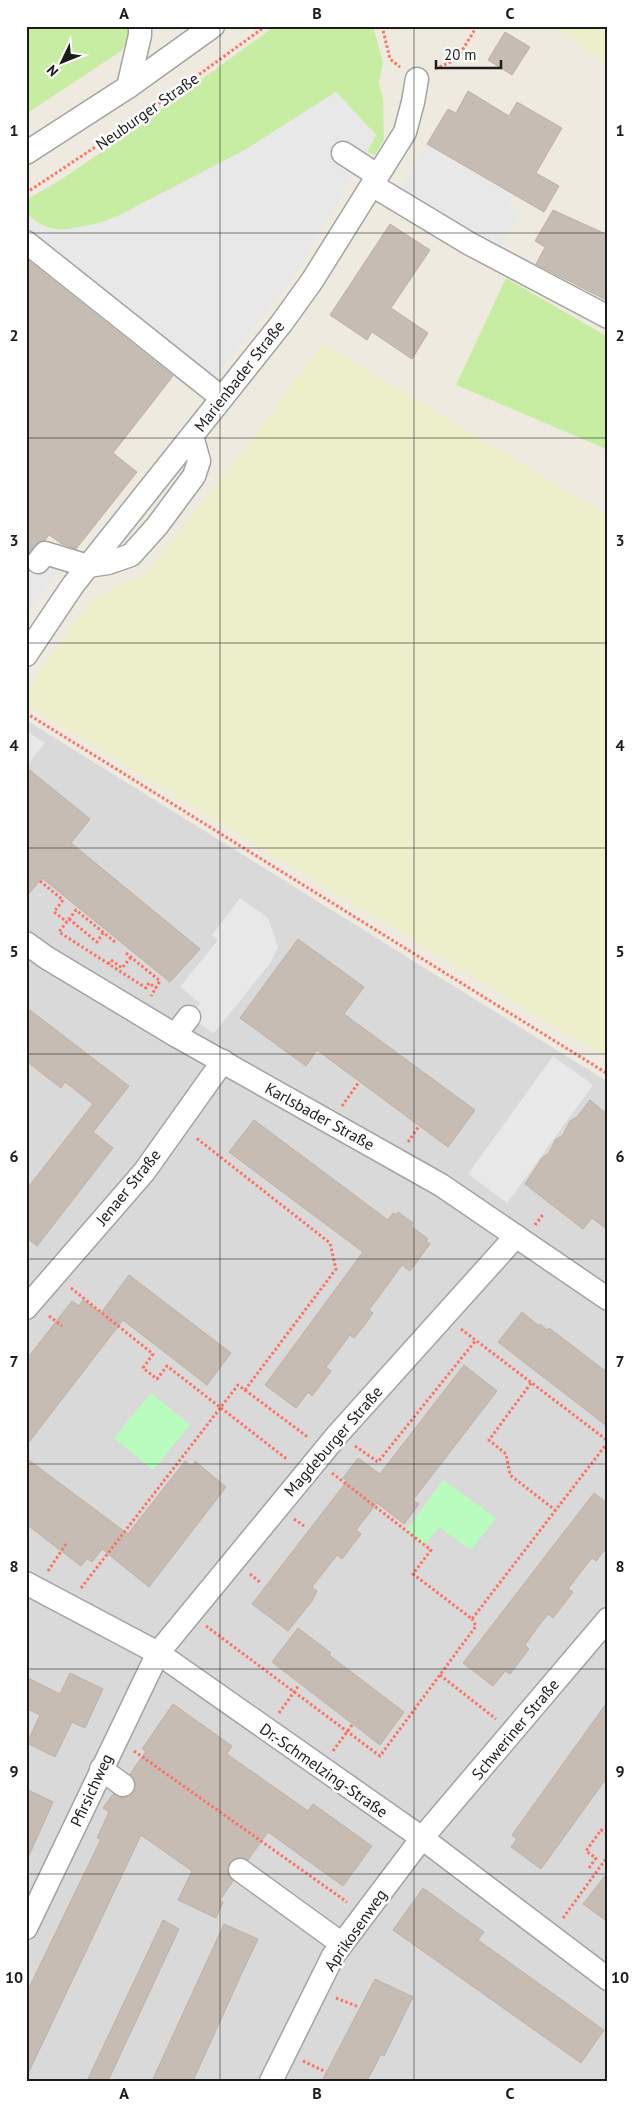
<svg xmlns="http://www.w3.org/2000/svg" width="634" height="2107" font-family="'PT Sans',sans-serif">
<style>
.residential{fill:#dad9d9}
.farmland{fill:#ecefca}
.grass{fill:#c7eda2}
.park{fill:#b9fdbe}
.parking{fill:#e8e8e8}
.building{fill:#c6bcb4;stroke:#c1b0a2}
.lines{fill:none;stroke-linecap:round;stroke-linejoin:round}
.minor-casing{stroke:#a3a3a3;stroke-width:25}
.path{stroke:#ff7161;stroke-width:3;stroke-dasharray:2.5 2.5;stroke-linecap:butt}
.minor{stroke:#fff;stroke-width:22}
.grid{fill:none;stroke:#1c1c1c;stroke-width:1;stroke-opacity:0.55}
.labels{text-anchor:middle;stroke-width:5;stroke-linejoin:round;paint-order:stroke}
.street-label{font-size:16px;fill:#1c1c1c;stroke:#fff}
.neatline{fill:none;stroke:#1c1c1c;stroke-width:2}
.grid-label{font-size:16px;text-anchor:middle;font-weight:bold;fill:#1c1c1c}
</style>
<rect width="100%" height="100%" fill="#eeeae0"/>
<polygon class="residential" points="26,720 608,1082 608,2081 26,2081"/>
<g class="farmland">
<polygon points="552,26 608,26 608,64"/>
<polygon points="323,343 608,516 608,1059 26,705 26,692 88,603 119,585 145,574 236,460"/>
</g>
<g class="grass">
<path d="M26,26H129C130,36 126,43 121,51L26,114Z"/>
<path d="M275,26H373L383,62L379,83L383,99L384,140L375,155L367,152L376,135L336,92L245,150L118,216C87,228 52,241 26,213V200L62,179L116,142Z"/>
<polygon points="506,278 608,337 608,450 456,385"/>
</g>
<g class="park">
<polygon points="151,1393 190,1425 153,1470 114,1438"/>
<polygon points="443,1480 496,1518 471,1550 439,1527 425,1545 406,1531"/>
</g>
<g class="parking">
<polygon points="336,92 376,136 294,276 203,392 26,252 26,213 46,229 62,230 100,223 118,216 245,150"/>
<polygon points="426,144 514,194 508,206 520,212 498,252 399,192"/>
<polygon points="38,562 62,564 26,615 26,578"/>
<polygon points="26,731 45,743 26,766"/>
<polygon points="240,898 268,918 278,947 271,962 214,1033 189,1017 200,1003 180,987 218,940 212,935"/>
<polygon points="553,1056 593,1085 507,1203 468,1174"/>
</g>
<g class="building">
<polygon points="505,32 530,47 512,75 488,60"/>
<polygon points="468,91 509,116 517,102 562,128 536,173 559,186 544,212 427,144 448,109 456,113"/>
<polygon points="553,210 608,235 608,301 536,264 545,247 535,241"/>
<polygon points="390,224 430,250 391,308 428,333 412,359 372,332 367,340 330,315"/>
<polygon points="26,259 173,376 113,453 137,472 76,549 62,544 49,535 45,540 35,545 26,557"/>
<polygon points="26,767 90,819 71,843 200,949 170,982 42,878 26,897"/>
<polygon points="298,939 364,987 344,1014 475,1110 448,1147 317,1050 306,1066 240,1018"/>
<polygon points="26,1007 129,1086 93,1132 113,1148 37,1246 26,1237 26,1190 93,1104 65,1082 61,1088 26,1061"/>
<polygon points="590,1100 608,1115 608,1230 592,1218 583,1229 525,1184 542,1158 549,1153 556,1139 563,1135 570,1121 577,1117"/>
<polygon points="254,1120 388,1220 393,1213 396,1215 398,1212 413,1223 411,1226 428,1239 426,1241 430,1244 410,1271 402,1265 369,1310 373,1313 363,1327 354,1338 350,1335 326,1367 331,1371 312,1396 308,1392 296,1408 265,1385 363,1252 229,1152"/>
<polygon points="129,1275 231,1353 207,1385 123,1320 26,1446 26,1360 72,1301 79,1306 83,1300 101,1313"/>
<polygon points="522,1312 539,1326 540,1324 547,1330 549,1328 608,1373 608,1427 498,1342"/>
<polygon points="464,1365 497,1391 413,1500 419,1504 404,1524 377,1503 356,1530 361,1534 348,1551 342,1559 337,1555 312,1587 317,1591 312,1601 288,1631 252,1604 347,1481 343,1478 358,1458 380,1474"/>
<polygon points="26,1458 128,1534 185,1461 192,1466 195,1461 226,1487 149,1587 102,1549 92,1562 87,1559 81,1566 26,1524"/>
<polygon points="594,1493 608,1504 608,1546 596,1561 592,1558 580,1573 568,1589 573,1592 553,1618 548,1614 537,1628 525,1645 529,1649 510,1674 505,1671 493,1686 463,1663"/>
<polygon points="298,1628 331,1653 329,1655 404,1712 380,1745 272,1662"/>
<polygon points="70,1673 103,1689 85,1728 72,1722 55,1757 27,1743 40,1715 26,1708 26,1677 60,1694"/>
<polygon points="608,1701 608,1776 541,1869 511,1847 517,1839 512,1835"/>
<polygon points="173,1704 232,1746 227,1754 308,1811 313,1804 372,1846 343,1886 268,1832 248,1860 235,1858 229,1863 228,1875 233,1881 220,1900 223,1902 216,1918 178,1900 192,1871 141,1835 26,2078 26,1994 101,1839 97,1838 109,1812 103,1808 113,1794 122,1798 129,1797 134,1792 135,1780 130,1774 146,1751 142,1749"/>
<polygon points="26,1789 53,1802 26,1862"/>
<polygon points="608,1872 608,1922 583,1904"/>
<polygon points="423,1888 484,1932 478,1940 604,2030 581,2063 393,1930"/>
<polygon points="163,1920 179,1929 108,2081 87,2081"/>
<polygon points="224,1924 258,1939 241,1975 193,2081 152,2081"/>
<polygon points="375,1979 413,1997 384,2056 381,2054 367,2081 322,2081"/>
</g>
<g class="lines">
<defs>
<g id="minor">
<polyline points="128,87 140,35 140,26"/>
<polyline points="26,153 128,87 213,26"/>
<polyline points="343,153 377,175"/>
<polyline points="372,185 470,244 608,317"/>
<polyline points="26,242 222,398"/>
<polyline points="38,562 45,553 88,566 108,563 131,555 157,526 194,476 199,461 192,436"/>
<polyline points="26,655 73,585 281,324 312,281 405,132 413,102 417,79"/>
<polyline points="26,943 47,958 175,1035 441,1185 608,1299"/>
<polyline points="175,1035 189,1017"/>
<polyline points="26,1308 144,1172 223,1061"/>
<polyline points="26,1583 158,1653 422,1838 608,1979"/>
<polyline points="101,1769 123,1785"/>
<polyline points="240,1870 342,1944"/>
<polyline points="26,1928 158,1653 338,1434 516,1236"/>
<polyline points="271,2081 333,1956 422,1838 608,1619"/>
</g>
</defs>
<use href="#minor" class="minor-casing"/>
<g class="path">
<polyline points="382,26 390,59 400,67"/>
<polyline points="435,69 457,59 477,26"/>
<polyline points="26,193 136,120 266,26"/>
<polyline points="26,713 608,1074"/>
<polyline points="40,881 63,900 54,912 67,922"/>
<polyline points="69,919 97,942 103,933"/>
<polyline points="115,942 76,910 59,932 146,988 149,983 156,988"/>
<polyline points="126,953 160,981 151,996"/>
<polyline points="108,964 111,960 122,968 131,957"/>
<polyline points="342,1106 359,1082"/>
<polyline points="408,1142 419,1126"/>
<polyline points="535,1225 544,1213"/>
<polyline points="71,1288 153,1354 143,1368 157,1379 167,1366 288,1460"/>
<polyline points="49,1316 62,1326"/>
<polyline points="461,1329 608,1441"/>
<polyline points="531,1383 489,1440 506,1454 510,1475 555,1510"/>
<polyline points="245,1390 309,1438"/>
<polyline points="355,1446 378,1462 476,1340"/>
<polyline points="332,1473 431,1550 413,1574 472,1619 608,1442"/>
<polyline points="294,1519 304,1526"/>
<polyline points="48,1571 66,1544"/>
<polyline points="250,1574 261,1583"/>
<polyline points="81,1588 238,1385 245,1390 336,1269 330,1243 195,1137"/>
<polyline points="206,1626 380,1756 476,1626 472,1619"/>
<polyline points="440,1675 496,1719"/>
<polyline points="279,1713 299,1685"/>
<polyline points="134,1751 347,1902"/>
<polyline points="333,1751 352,1725"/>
<polyline points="589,1868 596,1858 586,1851 601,1830 608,1835"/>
<polyline points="563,1918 608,1856"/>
<polyline points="336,1998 359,2007"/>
<polyline points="303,2061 326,2072"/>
</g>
<use href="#minor" class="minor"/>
</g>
<path class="grid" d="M220,26V2081M414,26V2081M26,233H608M26,438H608M26,643H608M26,848H608M26,1054H608M26,1259H608M26,1464H608M26,1669H608M26,1874H608"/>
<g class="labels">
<g class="street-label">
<text transform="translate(147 111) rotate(-35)" y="6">Neuburger Straße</text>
<text transform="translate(239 376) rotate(-52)" y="6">Marienbader Straße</text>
<text transform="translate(320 1116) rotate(29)" y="6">Karlsbader Straße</text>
<text transform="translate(128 1187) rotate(-51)" y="6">Jenaer Straße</text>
<text transform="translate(333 1441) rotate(-49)" y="6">Magdeburger Straße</text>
<text transform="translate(515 1729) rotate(-50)" y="6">Schweriner Straße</text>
<text transform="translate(324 1770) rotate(35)" y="6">Dr.-Schmelzing-Straße</text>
<text transform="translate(91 1790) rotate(-65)" y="6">Pfirsichweg</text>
<text transform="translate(355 1930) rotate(-55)" y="6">Aprikosenweg</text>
</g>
</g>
<rect width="634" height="2107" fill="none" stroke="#ffffff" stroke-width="55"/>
<g transform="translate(62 62) rotate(227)" stroke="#ffffff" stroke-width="4" paint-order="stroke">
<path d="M0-4L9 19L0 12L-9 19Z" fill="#1c1c1c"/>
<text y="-8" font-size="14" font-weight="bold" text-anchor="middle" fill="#1c1c1c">N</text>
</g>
<path d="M436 60v8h65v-8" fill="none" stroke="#1c1c1c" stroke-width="2.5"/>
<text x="444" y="60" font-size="15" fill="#1c1c1c" stroke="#ffffff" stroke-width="4" paint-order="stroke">20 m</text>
<rect x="28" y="28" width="578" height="2052" class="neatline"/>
<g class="grid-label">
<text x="124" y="19">A</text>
<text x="317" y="19">B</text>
<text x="510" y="19">C</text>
<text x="14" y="136">1</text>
<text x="620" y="136">1</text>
<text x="14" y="341">2</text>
<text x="620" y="341">2</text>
<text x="14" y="546">3</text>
<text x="620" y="546">3</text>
<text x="14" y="751">4</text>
<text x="620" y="751">4</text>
<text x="14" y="957">5</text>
<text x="620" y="957">5</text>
<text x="14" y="1162">6</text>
<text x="620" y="1162">6</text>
<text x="14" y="1367">7</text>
<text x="620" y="1367">7</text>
<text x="14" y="1572">8</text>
<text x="620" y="1572">8</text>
<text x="14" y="1777">9</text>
<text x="620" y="1777">9</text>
<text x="14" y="1983">10</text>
<text x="620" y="1983">10</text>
<text x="124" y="2099">A</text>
<text x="317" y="2099">B</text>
<text x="510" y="2099">C</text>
</g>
</svg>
